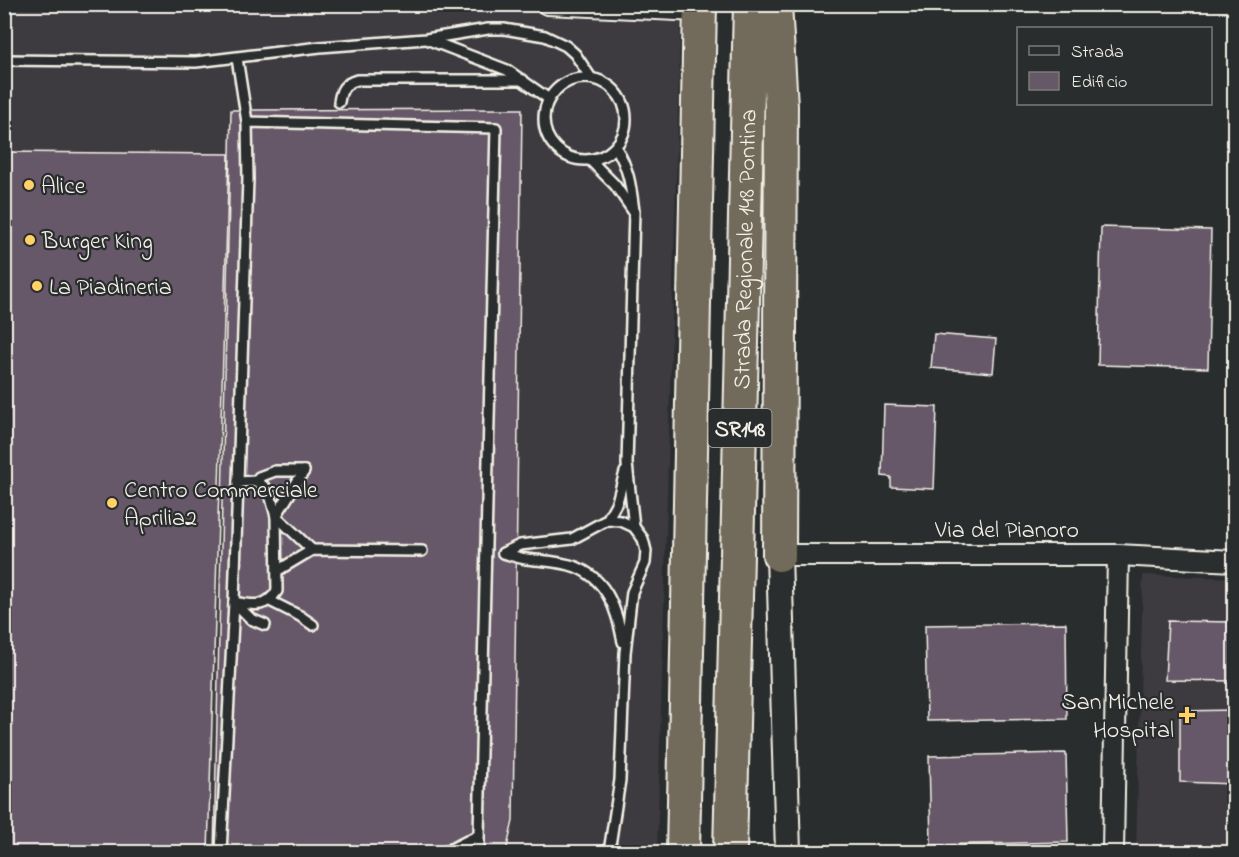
<svg xmlns="http://www.w3.org/2000/svg" width="1239" height="857" font-family="'Indie Flower',sans-serif">
<style>
.built{fill:#3c3a3f}
.building{fill:#665967;stroke:#f4f1e8;stroke-width:1.5}
.lines{fill:none;stroke-linecap:round;stroke-linejoin:round}
.service-casing{stroke:#f4f1e8;stroke-width:14}
.minor-casing{stroke:#f4f1e8;stroke-width:24}
.tertiary-casing{stroke:#f4f1e8;stroke-width:28}
.trunk-casing{stroke:#f4f1e8;stroke-width:36}
.service{stroke:#2a2d2e;stroke-width:9}
.minor{stroke:#2a2d2e;stroke-width:20}
.tertiary{stroke:#2a2d2e;stroke-width:24}
.trunk{stroke:#726b5a;stroke-width:32}
.poi-dot{fill:#ffd166;stroke:#2a2d2e;stroke-width:2}
.labels{text-anchor:middle;stroke-width:4.5;stroke-linejoin:round;paint-order:stroke}
.shield{fill:#2a2d2e;stroke:#b7b6b0;stroke-width:1.5}
.shield-label{font-size:22px;font-weight:bold;fill:#f4f1e8}
.poi-label{font-size:24px;fill:#f4f1e8;stroke:#2a2d2e;text-anchor:start}
.street-label{font-size:24px;fill:#f4f1e8;stroke:#2a2d2e}
</style>
<rect width="100%" height="100%" fill="#2a2d2e"/>
<filter id="ink" filterUnits="userSpaceOnUse"><feTurbulence type="fractalNoise" baseFrequency=".0167" numOctaves="2"/><feDisplacementMap in="SourceGraphic" scale="12" xChannelSelector="R" yChannelSelector="G"/><feConvolveMatrix kernelMatrix="1 2 1 2 8 2 1 2 1" color-interpolation-filters="sRGB"/></filter>
<g filter="url(#ink)">
<g class="built">
<polygon points="5,5 681,5 657,852 5,852"/>
<polygon points="1143,575 1234,578 1234,852 1136,852"/>
</g>
<g class="building">
<polygon points="522,109 513,821 506,852 214,852 231,110"/>
<polygon points="4,152 229,154 208,852 4,852"/>
<polygon points="1101,227 1211,230 1208,368 1098,365"/>
<polygon points="934,334 996,339 993,373 931,368"/>
<polygon points="884,405 937,407 934,489 891,487 891,477 882,476"/>
<polygon points="1168,621 1234,622 1234,681 1165,680"/>
<polygon points="1066,623 1067,719 927,721 925,625"/>
<polygon points="1234,710 1234,784 1180,782 1180,711"/>
<polygon points="1066,753 1068,842 931,845 929,756"/>
</g>
<g class="lines">
<defs>
<g id="service">
<polyline points="429,40 507,70 549,99"/>
<polyline points="237,58 247,122"/>
<polyline points="4,60 196,62 320,47 426,39 488,29 504,29 545,36 566,46 575,54 591,78"/>
<circle cx="585" cy="119" r="41"/>
<path d="M339,102C341,89 344,84 357,80H523"/>
<path d="M616,148C629,168 631,188 634,211L627,464L634,527"/>
<polyline points="590,160 615,185 633,211"/>
<polyline points="304,471 276,516 312,550"/>
<path d="M257,481L269,491L276,516L277,591C265,609 253,605 234,602L238,482Z"/>
<polyline points="257,481 259,477 275,471 304,471"/>
<polyline points="238,482 248,179 247,122 496,128 479,835 445,852"/>
<polyline points="607,520 617,502 625,472"/>
<polyline points="503,553 520,545 572,539 607,520 621,521 634,527 643,539 646,551 645,563 632,592 630,609 625,653 620,780 609,852"/>
<path d="M503,553C511,555 518,558 526,559C542,561 560,561 576,567C608,580 617,611 623,642"/>
<polyline points="277,571 312,550 422,551"/>
<polyline points="270,601 300,616 313,625"/>
<polyline points="234,602 251,619 265,625"/>
<polyline points="221,852 234,602"/>
<polyline points="479,852 479,835"/>
</g>
<g id="minor">
<polyline points="547,4 699,11"/>
<polyline points="779,555 1118,555 1234,561"/>
<polyline points="1113,852 1118,555"/>
</g>
<polyline id="tertiary" points="779,555 788,852"/>
<g id="trunk">
<polyline points="775,4 781,106 779,555"/>
<polyline points="683,852 700,4"/>
<path id="s1" d="M730,852L750,4"/>
</g>
</defs>
<use href="#service" class="service-casing"/>
<use href="#minor" class="minor-casing"/>
<use href="#tertiary" class="tertiary-casing"/>
<use href="#trunk" class="trunk-casing"/>
<use href="#service" class="service"/>
<use href="#minor" class="minor"/>
<use href="#tertiary" class="tertiary"/>
<use href="#trunk" class="trunk"/>
</g>
</g>
<g class="poi-dot">
<circle cx="29" cy="185" r="6"/>
<circle cx="30" cy="240" r="6"/>
<circle cx="37" cy="286" r="6"/>
<circle cx="112" cy="503" r="6"/>
<path d="M1184 706h6v6h6v6h-6v6h-6v-6h-6v-6h6z"/>
</g>
<g class="labels">
<rect class="shield" x="708.5" y="409" width="63" height="38" rx="4.5"/>
<g class="shield-label">
<text x="740" y="436">SR148</text>
</g>
<g class="poi-label">
<text x="41" y="193">Alice</text>
<text x="42" y="248">Burger King</text>
<text x="49" y="294">La Piadineria</text>
<text x="124" y="497">Centro Commerciale<tspan x="124" dy="28">Aprilia2</tspan></text>
<text x="1174" y="709" text-anchor="end">San Michele<tspan x="1174" dy="28">Hospital</tspan></text>
</g>
<g class="street-label">
<text dy="8" stroke="none"><textPath href="#s1" startOffset="603">Strada Regionale 148 Pontina</textPath></text>
<text x="1007" y="537">Via del Pianoro</text>
</g>
</g>
<rect width="1239" height="857" fill="none" stroke="#2a2d2e" stroke-width="24"/>
<rect x="12" y="12" width="1215" height="833" fill="none" stroke="#f4f1e8" stroke-width="2" filter="url(#ink)"/>
<rect x="1017" y="27" width="195" height="78" fill="#2a2d2e" stroke="#7b7b78" stroke-width="1.5"/>
<rect x="1029" y="46" width="30" height="9" fill="#2a2d2e" stroke="#7b7b78" stroke-width="1.5"/>
<text x="1071" y="57" font-size="18" fill="#f4f1e8">Strada</text>
<rect x="1029" y="72" width="30" height="18" fill="#665967" stroke="#7b7b78" stroke-width="1.5"/>
<text x="1071" y="87" font-size="18" fill="#f4f1e8">Edificio</text>
</svg>
